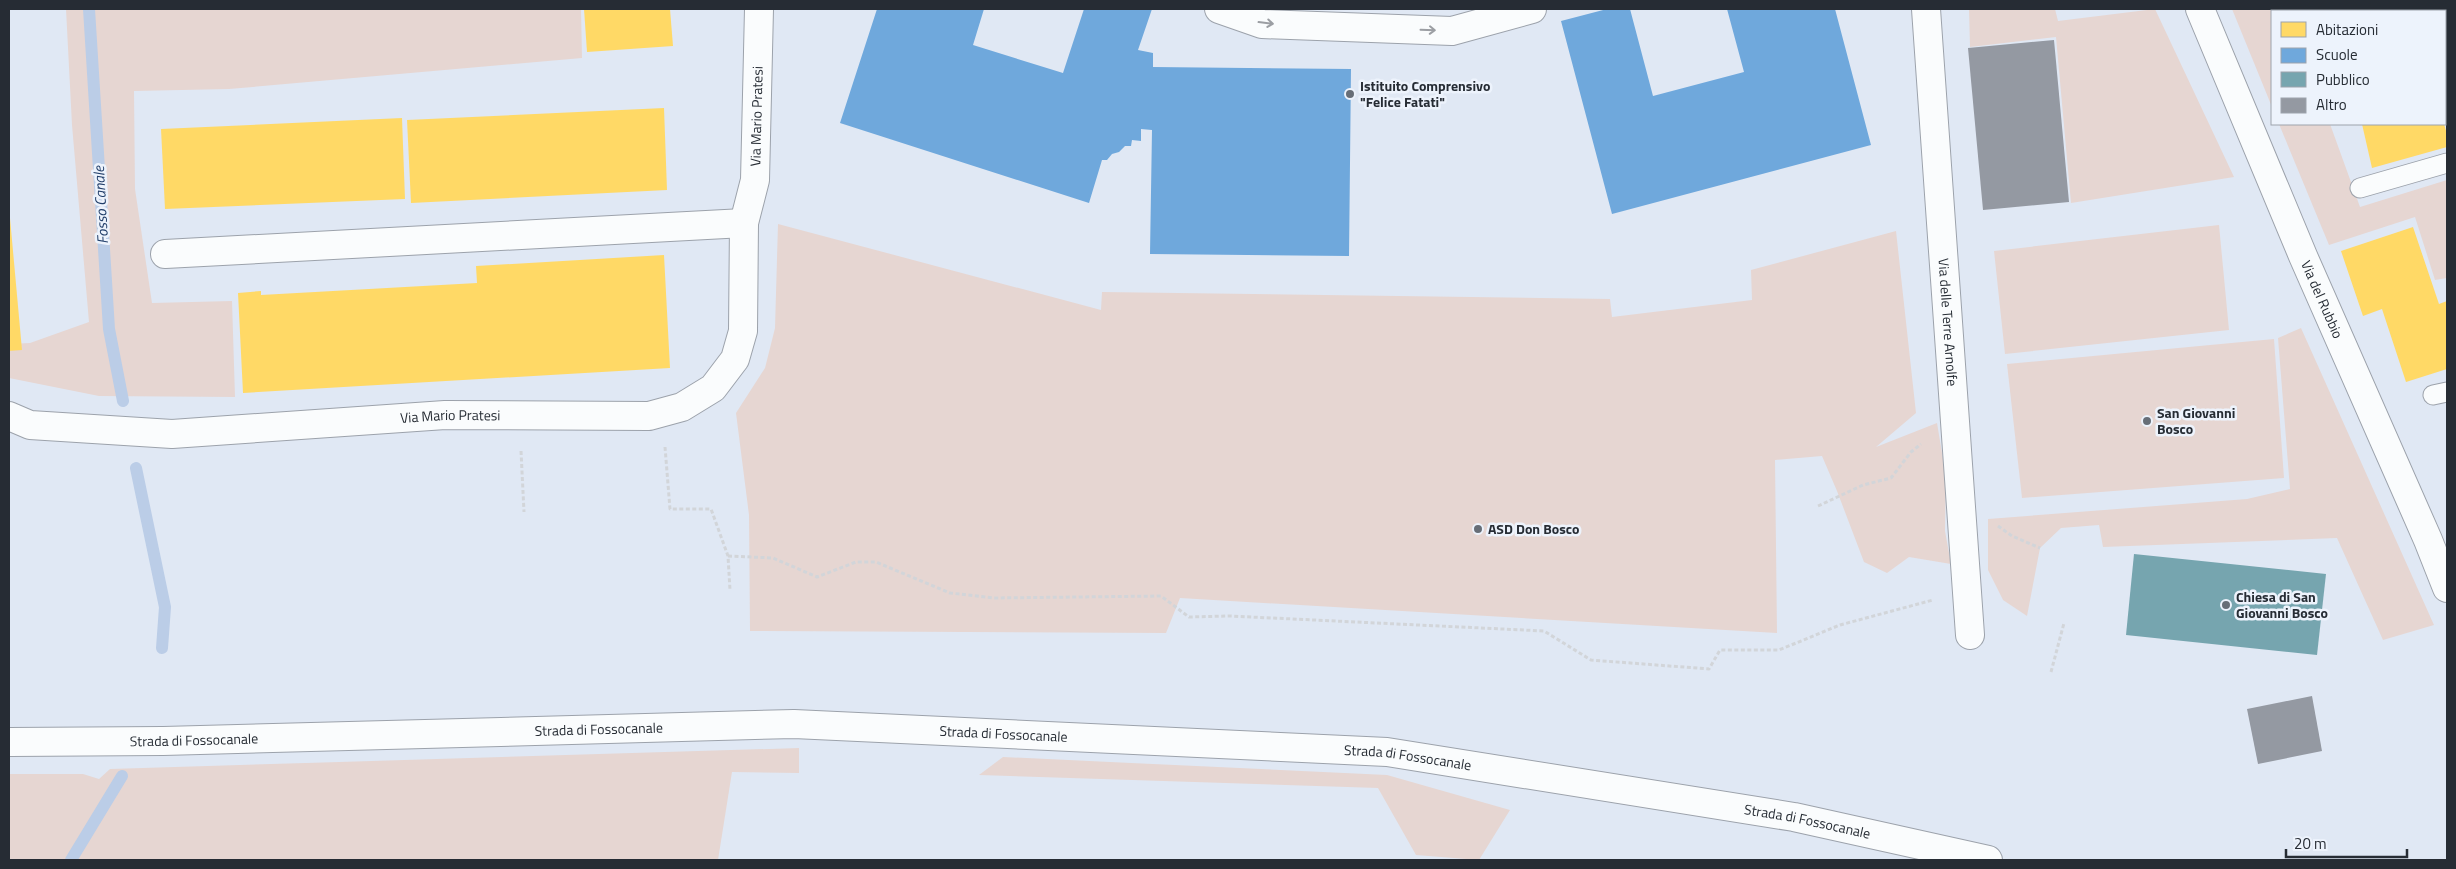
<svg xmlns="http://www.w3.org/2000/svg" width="2456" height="869" font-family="'Titillium Web',sans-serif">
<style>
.green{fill:#e6d6d2}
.homes{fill:#ffd966}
.schools{fill:#6fa8dc}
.public{fill:#76a5af}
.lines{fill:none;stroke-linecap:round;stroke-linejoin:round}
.stream{stroke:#bbcde7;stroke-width:12}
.building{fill:#9499a2}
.service-casing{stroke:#9ca2ab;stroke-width:21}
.minor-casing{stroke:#9ca2ab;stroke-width:30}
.path{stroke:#d2d5d9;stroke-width:3;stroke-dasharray:4 2.5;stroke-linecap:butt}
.service{stroke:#fafcfd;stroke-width:19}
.minor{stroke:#fafcfd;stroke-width:28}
.oneway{stroke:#9b9ea3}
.poi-dot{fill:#676e77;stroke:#edf3fc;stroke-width:2}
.labels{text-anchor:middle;stroke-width:5;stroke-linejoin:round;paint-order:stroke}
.poi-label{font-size:14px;font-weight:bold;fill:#262c34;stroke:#edf3fc;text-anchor:start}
.street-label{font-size:14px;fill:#262c34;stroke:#edf3fc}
.water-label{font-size:15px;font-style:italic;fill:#223f6a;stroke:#edf3fc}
</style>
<rect width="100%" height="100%" fill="#e0e8f4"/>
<g class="green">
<polygon points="66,9 581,9 582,58 229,89 134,91 135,189 152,303 232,301 235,397 99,396 9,378 9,344 30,343 89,322 72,125"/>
<polygon points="1969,9 2055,9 2058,21 2155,9 2234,177 2071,203 2056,37 1970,47"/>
<polygon points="2232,9 2411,9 2402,11 2272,11 2272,107"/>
<polygon points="2279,124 2330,124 2360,207 2447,180 2447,278 2435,280 2415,217 2329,245"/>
<polygon points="778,224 1101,310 1102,292 1610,299 1612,317 1752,300 1751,270 1896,231 1916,413 1876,447 1937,423 1946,477 1945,531 1951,564 1909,557 1887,573 1864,562 1837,491 1822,456 1775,460 1777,633 1180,598 1166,633 750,631 749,515 736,413 765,368 775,328"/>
<polygon points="2219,225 2229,330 2005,354 1994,251"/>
<polygon points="2301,328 2434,625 2383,640 2337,538 2103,547 2099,525 2061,528 2040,548 2027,616 2003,600 1988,570 1988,519 2247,499 2290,489 2278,338"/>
<polygon points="2274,339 2284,478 2022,498 2007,364"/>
<polygon points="799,748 799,773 732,772 718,860 9,860 9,774 83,774 99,779 110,769"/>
<polygon points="1003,757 1387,775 1510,810 1479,860 1416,855 1378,788 979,775"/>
</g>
<g class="homes">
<polygon points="584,9 670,9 673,46 587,52"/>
<polygon points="664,108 667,190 411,203 407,120"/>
<polygon points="402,118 405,199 165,209 161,129"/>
<polygon points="2362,124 2444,124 2447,134 2447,147 2372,168"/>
<polygon points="10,218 22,350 9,351 9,219"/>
<polygon points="2413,227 2439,304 2447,301 2447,369 2406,382 2382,309 2363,316 2341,251"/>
<polygon points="664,255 670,368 243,393 238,293 261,291 261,295 477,283 476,266"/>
</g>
<g class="schools">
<polygon points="877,9 984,9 973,45 1063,73 1084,9 1152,9 1138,50 1153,53 1153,67 1351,69 1349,256 1150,254 1152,130 1141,129 1141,141 1132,140 1131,146 1125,146 1119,152 1112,154 1107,160 1102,160 1089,203 840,123"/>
<polygon points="1607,9 1630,9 1653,96 1744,72 1727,9 1835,9 1871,145 1612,214 1561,21"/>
</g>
<polygon class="public" points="2134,554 2326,574 2317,655 2126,635"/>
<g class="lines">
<g class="stream">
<polyline points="89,9 109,329 123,401"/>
<polyline points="136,468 165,607 162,648"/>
<polyline points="71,860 122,776"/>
</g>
</g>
<g class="building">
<polygon points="2054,40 2069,202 1983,210 1968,48"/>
<polygon points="2312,696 2322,751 2258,764 2247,709"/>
</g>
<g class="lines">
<defs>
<g id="service">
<polyline points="2445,37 2447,46"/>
<polyline points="2360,188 2447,163"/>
<polyline points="2433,395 2447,392"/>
</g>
<g id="minor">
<polyline points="1219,9 1262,24 1452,31 1532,9"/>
<path id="s1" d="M1926,9L1970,635"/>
<path id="s2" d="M2200,9L2303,256L2428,540L2447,588"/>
<polyline points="165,254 744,223"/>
<path id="s3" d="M9,416L30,425L172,434L445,415L649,416L682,407L713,388L735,359L743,331L744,223L755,180L759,9"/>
<path id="s4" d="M9,742L163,741L794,724L1387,752L1794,817L1988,860"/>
</g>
</defs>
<use href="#service" class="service-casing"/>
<use href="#minor" class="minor-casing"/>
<g class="path">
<polyline points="665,447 670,509 711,509 728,556 730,590"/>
<polyline points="521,451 524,512"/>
<polyline points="1818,506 1863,485 1891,478 1911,452 1921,444"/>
<polyline points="1998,526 2012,536 2040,548"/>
<polyline points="728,556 773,558 817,577 856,562 876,562 950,593 994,598 1161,596 1189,617 1230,616 1544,631 1591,660 1709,669 1720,650 1779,650 1840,625 1933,600"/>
<polyline points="2051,672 2064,623"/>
</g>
<use href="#service" class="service"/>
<use href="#minor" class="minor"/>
</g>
<defs><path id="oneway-shaft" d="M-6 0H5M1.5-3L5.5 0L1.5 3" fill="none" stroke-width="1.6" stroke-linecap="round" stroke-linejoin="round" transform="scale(1.25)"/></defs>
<g class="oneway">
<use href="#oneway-shaft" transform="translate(1266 23) rotate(7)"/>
<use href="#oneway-shaft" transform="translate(1428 30) rotate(2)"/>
</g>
<g class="poi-dot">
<circle cx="1350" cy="94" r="5"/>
<circle cx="2147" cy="421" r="5"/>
<circle cx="1478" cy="529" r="5"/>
<circle cx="2226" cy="605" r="5"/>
</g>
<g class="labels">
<g class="poi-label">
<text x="1360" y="91">Istituito Comprensivo<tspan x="1360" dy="16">"Felice Fatati"</tspan></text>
<text x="2157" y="418">San Giovanni<tspan x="2157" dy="16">Bosco</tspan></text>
<text x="1488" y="534">ASD Don Bosco</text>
<text x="2236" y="602">Chiesa di San<tspan x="2236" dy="16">Giovanni Bosco</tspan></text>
</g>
<g class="street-label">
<text dy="5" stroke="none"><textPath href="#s3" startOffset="995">Via Mario Pratesi</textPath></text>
<text dy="5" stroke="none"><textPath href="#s2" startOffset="315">Via del Rubbio</textPath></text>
<text dy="5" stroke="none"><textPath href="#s1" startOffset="314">Via delle Terre Arnolfe</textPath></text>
<text dy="5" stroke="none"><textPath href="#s3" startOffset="444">Via Mario Pratesi</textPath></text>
<text dy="5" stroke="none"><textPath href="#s4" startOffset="590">Strada di Fossocanale</textPath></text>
<text dy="5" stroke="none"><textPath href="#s4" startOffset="995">Strada di Fossocanale</textPath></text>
<text dy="5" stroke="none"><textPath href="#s4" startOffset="185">Strada di Fossocanale</textPath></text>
<text dy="5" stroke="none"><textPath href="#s4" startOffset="1400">Strada di Fossocanale</textPath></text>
<text dy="5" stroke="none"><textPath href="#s4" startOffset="1805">Strada di Fossocanale</textPath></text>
</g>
<g class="water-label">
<text transform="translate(101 205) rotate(-93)" y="5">Fosso Canale</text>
</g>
</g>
<rect width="2456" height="869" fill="none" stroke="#262c34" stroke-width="20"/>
<rect x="2271" y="10" width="175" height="115" fill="#edf3fc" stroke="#9da3ac"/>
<rect x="2281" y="22" width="25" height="15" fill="#ffd966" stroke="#9da3ac"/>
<text x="2316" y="35" font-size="15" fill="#262c34">Abitazioni</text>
<rect x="2281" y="48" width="25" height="15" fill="#6fa8dc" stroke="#9da3ac"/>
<text x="2316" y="60" font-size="15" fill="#262c34">Scuole</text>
<rect x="2281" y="72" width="25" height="15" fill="#76a5af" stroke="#9da3ac"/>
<text x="2316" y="85" font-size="15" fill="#262c34">Pubblico</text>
<rect x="2281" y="98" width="25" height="15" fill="#9499a2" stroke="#9da3ac"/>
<text x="2316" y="110" font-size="15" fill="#262c34">Altro</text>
<path d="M2286 849v8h121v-8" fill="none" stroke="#262c34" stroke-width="2.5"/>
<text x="2294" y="849" font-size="15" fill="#262c34" stroke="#edf3fc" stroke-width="4" paint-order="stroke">20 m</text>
</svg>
